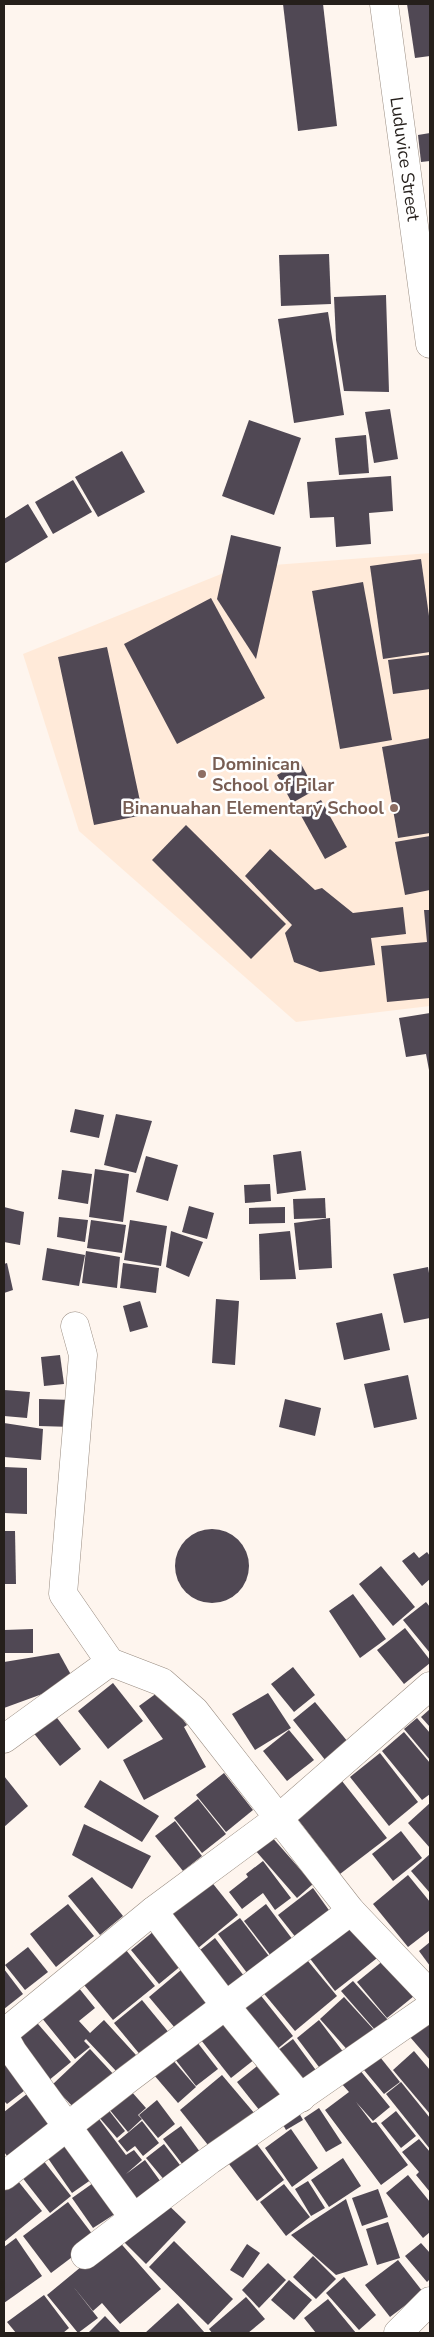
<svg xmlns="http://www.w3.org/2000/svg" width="434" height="2337" font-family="'Nunito Sans',sans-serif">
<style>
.built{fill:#ffead9}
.building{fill:#504854}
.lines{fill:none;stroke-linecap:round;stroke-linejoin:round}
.street-casing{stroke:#998c81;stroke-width:29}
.street{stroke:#fff;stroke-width:28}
.education-dot{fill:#8d6e63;stroke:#fff;stroke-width:2}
.labels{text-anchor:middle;stroke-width:5;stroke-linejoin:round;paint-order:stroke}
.street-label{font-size:18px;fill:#251f1b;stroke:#fff}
.education-label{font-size:18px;font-weight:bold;fill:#785e54;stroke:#fff;text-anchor:start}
</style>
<rect width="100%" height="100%" fill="#fef5ee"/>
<polygon class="built" points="430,553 430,1006 296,1022 79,831 23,654 236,568"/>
<g class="building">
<polygon points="283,4 323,4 337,126 298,131"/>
<polygon points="407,4 430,4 430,56 415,58"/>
<polygon points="430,133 430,161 421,162 418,135"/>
<polygon points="329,254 331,304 281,306 279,255"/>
<polygon points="386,295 389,392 344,391 336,340 334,297"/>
<polygon points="328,312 344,415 294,423 278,319"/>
<polygon points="390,409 398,459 374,463 365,412"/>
<polygon points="249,420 301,438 274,515 222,496"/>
<polygon points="366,435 369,473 339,475 335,438"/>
<polygon points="122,451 145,492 98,517 75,477"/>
<polygon points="391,476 393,511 369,513 371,544 336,547 334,517 310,518 307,482"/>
<polygon points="73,480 92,512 53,534 35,502"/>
<polygon points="28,504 48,537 4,564 4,519"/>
<polygon points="231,535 281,547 256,659 217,599"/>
<polygon points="421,559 430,623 430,652 383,659 370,566"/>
<polygon points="363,582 392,740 340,749 312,591"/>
<polygon points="211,598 265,698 177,744 124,644"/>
<polygon points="107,647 143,815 94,825 58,657"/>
<polygon points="429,655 430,689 393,694 388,660"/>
<polygon points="430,738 430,833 398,838 382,747"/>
<polygon points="300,762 315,790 292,803 277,775"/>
<polygon points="321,800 347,847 325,859 299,812"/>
<polygon points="186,825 286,924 251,959 152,860"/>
<polygon points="430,836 430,890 405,895 395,842"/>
<polygon points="270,849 315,890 322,888 353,913 403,907 406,934 371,938 375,965 320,972 294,962 285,933 292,925 245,876"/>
<polygon points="424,910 430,910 430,998 387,1002 381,946 427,942"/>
<polygon points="430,1013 430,1070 429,1070 426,1054 406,1057 399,1018"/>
<polygon points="75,1109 104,1115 99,1138 70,1132"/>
<polygon points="116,1114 152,1121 136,1173 104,1165"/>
<polygon points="301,1151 306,1190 277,1194 273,1155"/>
<polygon points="146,1156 178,1165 168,1201 136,1192"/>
<polygon points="95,1169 129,1174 123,1222 89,1217"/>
<polygon points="62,1170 92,1174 88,1204 58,1199"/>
<polygon points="270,1184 271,1201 245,1203 244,1185"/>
<polygon points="325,1198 326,1218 294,1219 293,1199"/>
<polygon points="189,1206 214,1213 207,1239 182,1232"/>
<polygon points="4,1207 24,1212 20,1245 4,1242"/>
<polygon points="285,1207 285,1223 249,1224 249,1208"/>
<polygon points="59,1217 88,1220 85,1242 57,1237"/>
<polygon points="330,1218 332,1268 299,1270 294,1223"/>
<polygon points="91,1220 126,1225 122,1253 87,1248"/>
<polygon points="130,1220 167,1226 161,1266 124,1260"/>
<polygon points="171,1231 203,1242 189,1277 166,1267"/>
<polygon points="290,1231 296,1279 260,1280 259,1234"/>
<polygon points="47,1248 85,1255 79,1286 42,1280"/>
<polygon points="86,1251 120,1257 117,1288 82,1283"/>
<polygon points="7,1263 13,1290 4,1293 4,1264"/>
<polygon points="123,1263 159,1268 156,1293 120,1288"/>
<polygon points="428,1267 430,1279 430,1318 404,1323 393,1274"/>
<polygon points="216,1299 239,1301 235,1365 212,1363"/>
<polygon points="140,1301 148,1327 130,1332 123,1306"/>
<polygon points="382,1313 390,1350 344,1360 336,1323"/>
<polygon points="60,1355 64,1384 44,1386 41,1357"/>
<polygon points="408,1375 417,1419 374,1428 364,1384"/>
<polygon points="4,1390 30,1392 27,1418 4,1416"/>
<polygon points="39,1399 73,1400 73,1427 39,1426"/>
<polygon points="285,1399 321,1408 315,1436 279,1427"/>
<polygon points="4,1423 43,1429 41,1460 4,1457"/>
<polygon points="4,1467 27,1468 27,1514 4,1513"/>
<circle cx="212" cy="1566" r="37"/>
<polygon points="4,1531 15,1531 16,1584 4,1584"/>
<polygon points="414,1552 419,1558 427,1552 430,1556 430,1579 422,1586 402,1561"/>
<polygon points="381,1566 415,1607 393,1626 359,1584"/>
<polygon points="353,1594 386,1639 360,1658 329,1611"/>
<polygon points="426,1602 430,1607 430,1653 403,1620"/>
<polygon points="405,1628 430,1660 430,1663 404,1684 377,1650"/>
<polygon points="33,1629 33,1653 4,1653 4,1630"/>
<polygon points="59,1653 75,1682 4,1708 4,1662"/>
<polygon points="293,1667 315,1695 294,1712 271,1684"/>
<polygon points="113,1683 143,1721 108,1749 78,1711"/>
<polygon points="161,1690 187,1725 184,1727 206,1767 144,1800 123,1760 163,1739 139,1706"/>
<polygon points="268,1693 291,1728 255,1750 232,1714"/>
<polygon points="315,1702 348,1742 326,1761 293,1720"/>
<polygon points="430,1709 430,1727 421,1717"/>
<polygon points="54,1714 81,1749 60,1766 32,1731"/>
<polygon points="417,1718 430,1733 430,1760 404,1729"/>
<polygon points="289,1730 314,1760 287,1781 263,1751"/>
<polygon points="404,1732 430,1763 430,1794 422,1800 382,1751"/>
<polygon points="380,1753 418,1802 389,1826 350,1777"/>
<polygon points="224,1773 253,1810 226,1832 196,1795"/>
<polygon points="4,1776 28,1806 4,1827"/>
<polygon points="100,1780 159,1816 142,1842 84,1807"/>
<polygon points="342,1781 387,1838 340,1874 296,1817"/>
<polygon points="198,1799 226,1834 202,1853 174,1818"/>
<polygon points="430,1803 430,1848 408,1823"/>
<polygon points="175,1821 202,1856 183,1871 155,1836"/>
<polygon points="84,1824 151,1856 132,1889 72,1855"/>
<polygon points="401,1831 422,1858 393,1881 372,1854"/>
<polygon points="271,1836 313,1884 297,1898 255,1850"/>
<polygon points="430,1854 430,1893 411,1871"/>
<polygon points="263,1861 291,1898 275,1910 263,1893 242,1909 229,1892 248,1877 246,1874"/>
<polygon points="408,1875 430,1902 430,1930 408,1947 373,1904"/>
<polygon points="92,1877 123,1916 100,1935 68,1896"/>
<polygon points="210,1880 238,1915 197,1949 168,1913"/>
<polygon points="313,1888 331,1913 297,1939 278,1915"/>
<polygon points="68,1904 94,1936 56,1967 30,1934"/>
<polygon points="266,1904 293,1940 271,1956 244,1921"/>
<polygon points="240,1918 272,1960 250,1977 218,1934"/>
<polygon points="353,1920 381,1955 335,1991 308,1956"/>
<polygon points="160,1926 188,1960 159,1984 131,1950"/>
<polygon points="215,1938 244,1976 224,1991 195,1954"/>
<polygon points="430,1942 430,1966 419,1951"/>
<polygon points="122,1945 155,1986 113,2020 80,1980"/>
<polygon points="28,1947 48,1972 25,1990 5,1965"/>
<polygon points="303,1955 337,1996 295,2031 261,1990"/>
<polygon points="384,1960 414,1996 387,2018 357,1982"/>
<polygon points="187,1965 213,1997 175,2028 149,1997"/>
<polygon points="4,1969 23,1994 4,2009"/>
<polygon points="353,1981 388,2020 376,2031 341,1991"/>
<polygon points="74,1982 95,2008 79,2021 90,2033 104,2020 136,2055 117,2072 86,2039 84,2041 90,2047 75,2059 37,2012"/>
<polygon points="258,1992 293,2036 270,2055 234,2011"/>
<polygon points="344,1997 375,2031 351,2054 320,2019"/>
<polygon points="142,2000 170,2034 142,2057 114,2023"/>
<polygon points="32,2017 71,2062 48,2081 9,2036"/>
<polygon points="229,2018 259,2056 231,2078 201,2040"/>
<polygon points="319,2020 344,2053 322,2071 297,2038"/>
<polygon points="430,2020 430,2060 410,2037"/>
<polygon points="293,2039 318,2073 303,2085 277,2051"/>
<polygon points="197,2042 218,2069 196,2086 175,2059"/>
<polygon points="4,2047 33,2084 7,2104 4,2101"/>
<polygon points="90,2049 116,2077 78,2112 52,2085"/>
<polygon points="414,2051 430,2070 430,2114 393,2070"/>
<polygon points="380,2057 400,2082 384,2094 364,2070"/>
<polygon points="172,2059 196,2087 178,2103 154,2075"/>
<polygon points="261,2063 288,2097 264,2116 237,2082"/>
<polygon points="359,2069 390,2107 373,2121 356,2102 372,2123 376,2122 408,2165 381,2185 325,2110 349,2092 341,2083"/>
<polygon points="222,2075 255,2114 212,2150 180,2110"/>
<polygon points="401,2082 430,2118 430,2149 386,2094"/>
<polygon points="32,2090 55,2120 8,2157 4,2152 4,2112"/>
<polygon points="131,2091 146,2108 138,2115 142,2119 128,2132 109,2109"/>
<polygon points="157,2100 175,2124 158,2138 139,2115"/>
<polygon points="295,2106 303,2120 286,2130 278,2116"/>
<polygon points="107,2108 125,2131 117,2138 98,2116"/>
<polygon points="319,2108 342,2143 326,2152 304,2118"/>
<polygon points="396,2111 416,2136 401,2148 381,2123"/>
<polygon points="96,2115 126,2155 134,2150 142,2160 126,2174 145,2160 163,2185 136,2204 76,2130"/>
<polygon points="142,2121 159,2143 143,2156 135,2146 127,2152 118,2141"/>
<polygon points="181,2126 200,2152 183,2165 163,2139"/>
<polygon points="291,2129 318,2168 292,2187 265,2148"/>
<polygon points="68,2138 95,2177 72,2193 45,2154"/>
<polygon points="253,2139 284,2180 257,2201 226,2160"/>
<polygon points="419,2139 430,2152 430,2192 416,2175 419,2172 402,2152"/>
<polygon points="164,2144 183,2169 166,2182 146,2158"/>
<polygon points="39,2155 71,2196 50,2213 18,2172"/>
<polygon points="343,2158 361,2186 329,2207 311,2180"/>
<polygon points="408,2175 430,2202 430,2232 423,2238 386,2193"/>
<polygon points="14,2176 42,2211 4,2242 4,2184"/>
<polygon points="96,2181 118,2212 93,2228 72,2198"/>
<polygon points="308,2181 325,2208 311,2216 295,2189"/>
<polygon points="284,2184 310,2217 286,2236 260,2202"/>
<polygon points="378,2189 388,2217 362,2226 352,2198"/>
<polygon points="161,2198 186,2222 146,2264 121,2239"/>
<polygon points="346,2199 368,2265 336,2275 291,2235"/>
<polygon points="68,2202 96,2239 51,2273 23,2236"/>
<polygon points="388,2222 400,2258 377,2265 366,2229"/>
<polygon points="16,2238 42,2276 4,2303 4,2247"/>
<polygon points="116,2238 161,2289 120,2324 102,2303 93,2311 72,2285 98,2318 78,2333 47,2295"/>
<polygon points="174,2241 233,2299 208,2325 149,2267"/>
<polygon points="421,2243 430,2253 430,2279 427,2282 405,2256"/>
<polygon points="247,2244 260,2253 243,2278 230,2270"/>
<polygon points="313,2256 336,2279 316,2299 293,2277"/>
<polygon points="398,2260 423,2292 390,2317 365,2285"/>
<polygon points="268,2263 286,2280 259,2308 242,2290"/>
<polygon points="344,2277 376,2315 359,2330 326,2293"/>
<polygon points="289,2280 312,2300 294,2320 271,2300"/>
<polygon points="44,2295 69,2328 63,2333 16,2333 7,2322"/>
<polygon points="246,2297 265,2319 248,2333 212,2333 209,2329"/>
<polygon points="328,2299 356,2333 316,2333 304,2318"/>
<polygon points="178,2303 205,2333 145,2333"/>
<polygon points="105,2316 121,2333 88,2333"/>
</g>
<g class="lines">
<defs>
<g id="street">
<polyline points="384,4 430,344"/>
<polyline points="75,1326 83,1355 63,1594 110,1662 162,1682 195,1711 351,1911 430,1994"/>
<polyline points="4,1739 110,1662"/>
<polyline points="153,1911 225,2005 301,2098"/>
<polyline points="4,2033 153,1911 280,1817 430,1686"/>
<polyline points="4,2036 13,2052 133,2217"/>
<polyline points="4,2176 128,2079 351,1911"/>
<polyline points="85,2255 210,2160 430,2007"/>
<polyline points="398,2333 430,2301"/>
</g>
</defs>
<use href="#street" class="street-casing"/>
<use href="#street" class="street"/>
</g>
<g class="education-dot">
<circle cx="202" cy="774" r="5"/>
<circle cx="394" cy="808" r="5"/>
</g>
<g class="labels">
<g class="street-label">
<text transform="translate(405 159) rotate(82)" y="6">Luduvice Street</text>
</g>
<g class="education-label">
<text x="212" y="770">Dominican<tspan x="212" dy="21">School of Pilar</tspan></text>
<text x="384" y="814" text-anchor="end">Binanuahan Elementary School</text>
</g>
</g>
<rect width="434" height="2337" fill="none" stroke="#251f1b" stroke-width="10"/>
</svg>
